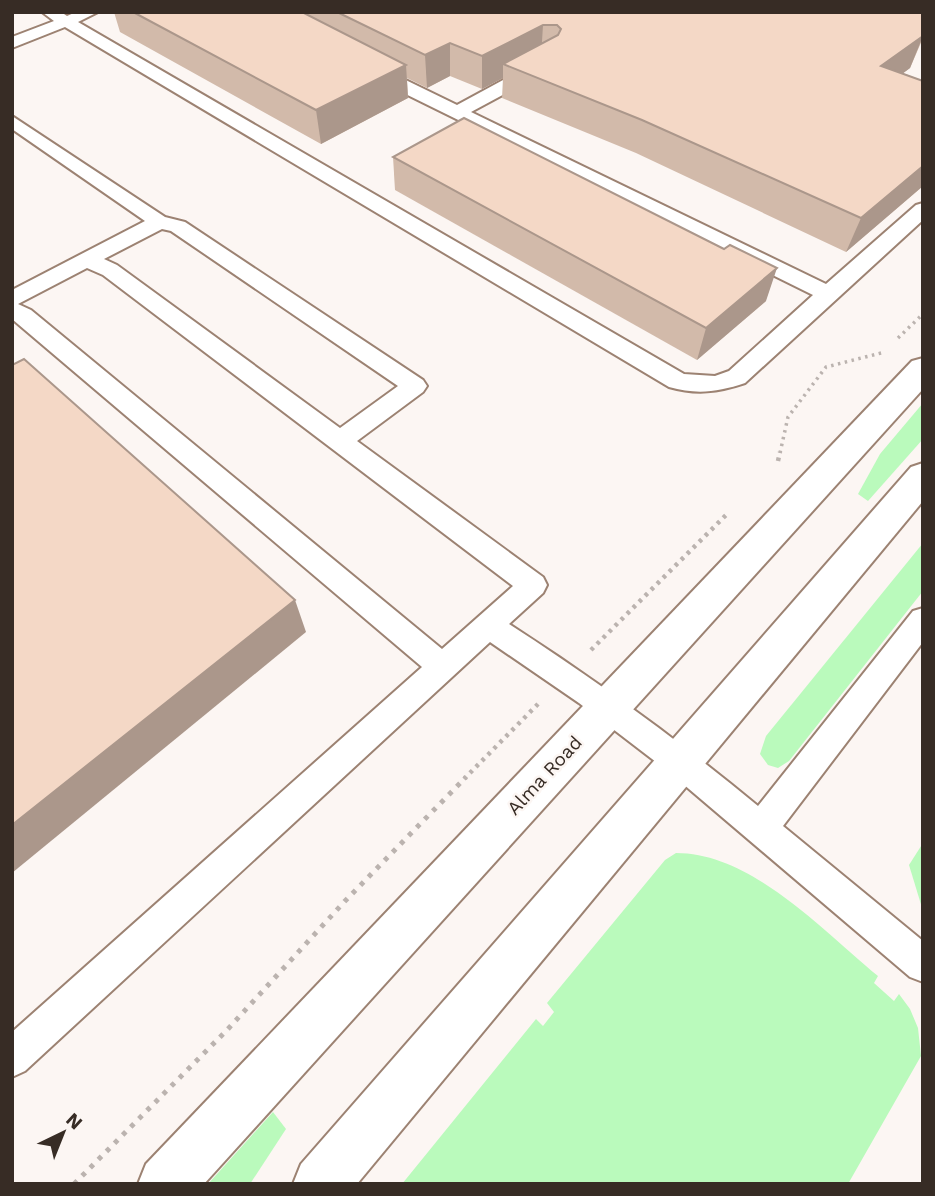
<svg xmlns="http://www.w3.org/2000/svg" width="935" height="1196" font-family="'Work Sans',sans-serif">
<style>
.green{fill:#bafabc}
.lines{fill:none;stroke-linecap:round;stroke-linejoin:round}
.service-casing{stroke:#9c8272;stroke-width:4}
.tertiary-casing{stroke:#9c8272;stroke-width:4}
.path-far2{stroke:#bbb3af;stroke-width:3.5;stroke-dasharray:2.5 4.5;stroke-linecap:butt}
.path-far1{stroke:#bbb3af;stroke-width:4.5;stroke-dasharray:3.5 5;stroke-linecap:butt}
.path{stroke:#bbb3af;stroke-width:5;stroke-dasharray:4.5 7;stroke-linecap:butt}
.service{fill:#fff;fill-rule:evenodd}
.tertiary{fill:#fff;fill-rule:evenodd}
.wall{fill:#d2baaa}
.shaded-wall{fill:#ab978b}
.building{fill:#f4d8c6;stroke:#ab978b;stroke-width:2}
.labels{text-anchor:middle;stroke-width:5;stroke-linejoin:round;paint-order:stroke}
.street-label{font-size:19px;fill:#372c25;stroke:#fcf6f3}
</style>
<rect width="100%" height="100%" fill="#fcf6f3"/>
<g class="green">
<polygon points="923,403 923,439 868,501 858,494 880,454"/>
<polygon points="923,543 923,591 789,761 778,768 768,765 760,754 766,736"/>
<polygon points="923,843 923,911 909,865"/>
<path d="M676,853C752,853 822,930 878,976L874,983L894,1001L899,994L910,1009L918,1028L921,1056L848,1184H402L536,1019L543,1026L554,1012L547,1003L665,860Z"/>
<polygon points="273,1112 286,1129 250,1184 208,1184"/>
</g>
<g class="lines">
<defs>
<g id="service">
<path d="M42,12H61L67,16L76,12H98L78,22L684,374L715,376L729,371L813,295L367,75L365,71L367,67H379L457,105L531,65H543L545,69L543,73L471,112L826,284L916,205L923,203V220L745,383C718,392 697,395 669,387L65,27L12,48V37L54,21Z"/>
<path d="M12,116L165,217L185,222L423,380L427,386L423,392L357,441L543,577L547,585L543,593L509,624C596,680 678,740 758,806L913,611L923,608V642L783,826L923,941V982L910,977L669,772L579,703L490,642L25,1071L12,1077V1032L422,667L12,319V290L145,221L12,129ZM162,229L171,231L398,386L340,428L117,265L104,259ZM87,268L103,275L513,586L442,649L31,310L18,304Z"/>
</g>
<g id="tertiary">
<polygon points="923,358 923,389 204,1184 138,1184 146,1164 912,361"/>
<polygon points="923,463 923,501 357,1184 293,1184 301,1164 911,467"/>
</g>
</defs>
<use href="#service" class="service-casing"/>
<use href="#tertiary" class="tertiary-casing"/>
<g class="path-far2">
<polyline points="898,338 923,314"/>
<polyline points="780,453 788,417 826,367 885,352"/>
</g>
<g class="path-far1">
<polyline points="778,461 780,452"/>
<polyline points="591,650 726,515"/>
<polyline points="464,779 538,704"/>
</g>
<polyline class="path" points="74,1184 227,1030 345,901 466,777"/>
<use href="#service" class="service"/>
<use href="#tertiary" class="tertiary"/>
</g>
<g class="wall">
<polygon points="114,12 923,12 923,38 910,68 903,73 923,81 923,186 846,252 636,153 502,98 503,78 482,89 450,76 427,88 407,78 408,98 321,144 120,32"/>
<polygon points="393,157 766,301 697,360 395,190"/>
</g>
<g class="shaded-wall">
<polygon points="543,25 541,58 503,64 503,78 482,89 482,56"/>
<polygon points="923,36 910,68 869,99 881,66"/>
<polygon points="450,43 450,76 427,88 425,55"/>
<polygon points="406,65 408,98 321,144 316,110"/>
<polygon points="923,166 923,186 846,252 861,218"/>
<polygon points="777,268 766,301 697,360 706,328"/>
<polygon points="295,600 306,632 12,873 12,825"/>
</g>
<g class="building">
<polygon points="133,12 302,12 406,65 316,110"/>
<polygon points="337,12 923,12 923,36 881,66 923,81 923,166 861,218 642,120 503,64 558,35 561,29 557,25 543,25 482,56 450,43 425,55"/>
<polygon points="464,118 724,249 730,245 777,268 706,328 393,157"/>
<polygon points="24,359 295,600 12,825 12,365"/>
</g>
<g class="labels">
<g class="street-label">
<text transform="translate(544 775) rotate(-47)" y="7">Alma Road</text>
</g>
</g>
<rect width="935" height="1196" fill="none" stroke="#372c25" stroke-width="28"/>
<g transform="translate(63 1133) rotate(43)" stroke="#fcf6f3" stroke-width="5" paint-order="stroke">
<path d="M0-5L12 26L0 18L-12 26Z" fill="#372c25"/>
<text y="-10" font-size="19" font-weight="bold" text-anchor="middle" fill="#372c25">N</text>
</g>
</svg>
